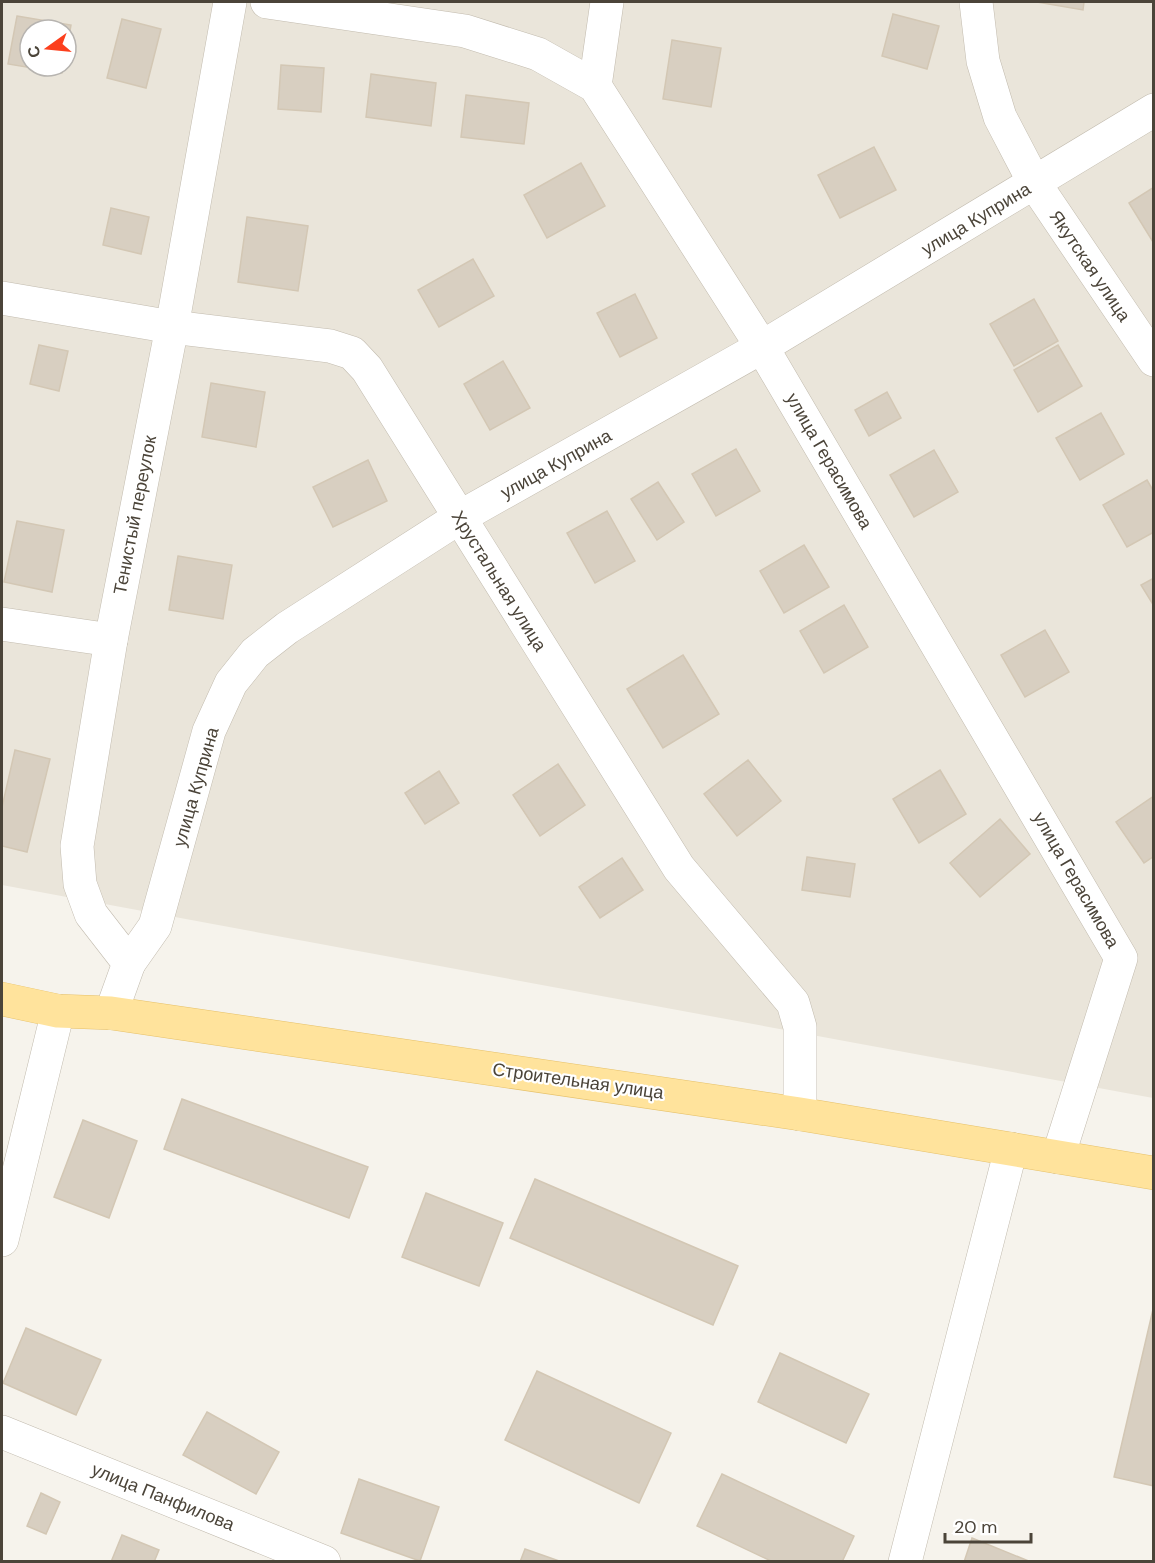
<svg xmlns="http://www.w3.org/2000/svg" width="1155" height="1563" font-family="'DM Sans',sans-serif">
<style>
.residential{fill:#eae5da;fill-rule:evenodd}
.building{fill:#d8cfc1;stroke:#d3c7b4;stroke-width:1.5}
.lines{fill:none;stroke-linecap:round;stroke-linejoin:round}
.minor-casing{stroke:#c2bbae;stroke-width:34}
.major-casing{stroke:#e6c16a;stroke-width:34}
.minor{stroke:#fff;stroke-width:33}
.major{stroke:#ffe39c;stroke-width:33}
.labels{text-anchor:middle;stroke-width:4.5;stroke-linejoin:round;paint-order:stroke}
.street-label{font-size:18px;fill:#4b4439;stroke:#fff}
</style>
<rect width="100%" height="100%" fill="#f6f3ec"/>
<path class="residential" d="M2,2H1153V1098L2,885ZM30,30H66V66H30Z"/>
<g class="building">
<polygon points="1037,2 1084,2 1083,10"/>
<polygon points="893,14 939,26 927,69 882,56"/>
<polygon points="17,16 71,25 66,52 66,30 30,30 30,66 64,66 62,73 8,64"/>
<polygon points="122,19 161,29 146,88 107,78"/>
<polygon points="672,40 721,48 711,107 663,99"/>
<polygon points="281,65 324,68 321,112 278,109"/>
<polygon points="371,74 436,83 431,126 366,117"/>
<polygon points="466,95 529,103 524,144 461,137"/>
<polygon points="874,147 896,190 840,218 818,175"/>
<polygon points="581,163 605,206 547,238 524,195"/>
<polygon points="1154,187 1154,242 1153,242 1129,203"/>
<polygon points="111,208 149,217 141,254 103,245"/>
<polygon points="247,217 308,226 298,291 238,282"/>
<polygon points="473,259 494,296 439,327 418,290"/>
<polygon points="635,294 657,338 620,357 597,313"/>
<polygon points="1034,299 1058,341 1014,366 990,324"/>
<polygon points="39,345 68,351 59,391 30,384"/>
<polygon points="1058,345 1082,386 1038,412 1014,370"/>
<polygon points="503,361 530,408 490,430 464,384"/>
<polygon points="211,383 265,392 256,447 202,437"/>
<polygon points="887,392 901,418 869,436 855,410"/>
<polygon points="1101,413 1124,454 1080,480 1056,438"/>
<polygon points="736,449 760,491 716,516 692,474"/>
<polygon points="934,450 958,492 914,517 890,475"/>
<polygon points="368,460 387,501 333,527 313,487"/>
<polygon points="1147,480 1154,492 1154,532 1127,547 1103,505"/>
<polygon points="658,482 684,522 657,540 631,499"/>
<polygon points="607,511 635,561 595,583 567,533"/>
<polygon points="17,521 64,530 52,592 4,582"/>
<polygon points="804,545 829,587 784,613 760,571"/>
<polygon points="178,556 232,565 223,619 169,610"/>
<polygon points="1154,578 1154,606 1141,585"/>
<polygon points="844,605 868,647 824,673 800,631"/>
<polygon points="1045,630 1069,672 1025,697 1001,655"/>
<polygon points="683,655 719,714 663,748 627,689"/>
<polygon points="15,750 50,759 27,852 2,846 2,807"/>
<polygon points="748,760 781,801 737,836 704,794"/>
<polygon points="558,764 585,805 540,836 513,795"/>
<polygon points="940,770 966,814 919,843 893,799"/>
<polygon points="439,771 459,803 425,824 405,793"/>
<polygon points="1154,796 1154,856 1144,863 1116,822"/>
<polygon points="1000,819 1030,854 980,897 950,863"/>
<polygon points="807,857 855,864 850,897 802,890"/>
<polygon points="622,858 643,890 600,918 579,887"/>
<polygon points="182,1099 368,1167 349,1218 164,1149"/>
<polygon points="83,1120 137,1141 109,1218 54,1197"/>
<polygon points="535,1179 738,1266 713,1325 510,1238"/>
<polygon points="426,1193 503,1223 479,1286 402,1257"/>
<polygon points="1154,1305 1154,1486 1114,1477"/>
<polygon points="26,1328 101,1360 76,1415 3,1383"/>
<polygon points="780,1353 869,1394 846,1443 758,1402"/>
<polygon points="537,1371 671,1433 639,1503 505,1440"/>
<polygon points="207,1412 279,1452 256,1494 183,1455"/>
<polygon points="722,1474 854,1536 842,1562 773,1562 697,1526"/>
<polygon points="359,1479 439,1507 420,1561 341,1533"/>
<polygon points="41,1493 60,1502 46,1534 27,1526"/>
<polygon points="122,1535 159,1550 154,1562 111,1562"/>
<polygon points="972,1538 1031,1562 964,1562"/>
<polygon points="525,1549 562,1562 520,1562"/>
</g>
<g class="lines">
<defs>
<g id="minor">
<polyline points="267,2 465,31 538,54 595,86 762,347 1121,958 1058,1157"/>
<polyline points="976,2 983,61 1000,117 1035,184 1154,360"/>
<polyline points="595,86 607,2"/>
<polyline points="2,298 172,327 330,346 352,353 367,369 679,868 793,1003 800,1027 800,1114"/>
<polyline points="2,624 111,640"/>
<polyline points="129,963 155,926 209,731 231,683 255,653 287,628 460,517 762,347 1154,110"/>
<polyline points="111,1013 129,963 91,914 80,884 77,846 111,640 172,327 230,2"/>
<polyline points="2,1240 58,1011"/>
<polyline points="2,1432 324,1562"/>
<polyline points="905,1562 1011,1149"/>
</g>
<polyline id="major" points="2,999 58,1011 111,1013 800,1114 1154,1173"/>
</defs>
<use href="#minor" class="minor-casing"/>
<use href="#major" class="major-casing"/>
<use href="#minor" class="minor"/>
<use href="#major" class="major"/>
</g>
<g class="labels">
<g class="street-label">
<text transform="translate(976 219) rotate(-31)" y="6">улица Куприна</text>
<text transform="translate(1090 266) rotate(56)" y="6">Якутская улица</text>
<text transform="translate(829 461) rotate(60)" y="6">улица Герасимова</text>
<text transform="translate(556 464) rotate(-29)" y="6">улица Куприна</text>
<text transform="translate(135 515) rotate(-79)" y="6">Тенистый переулок</text>
<text transform="translate(499 581) rotate(58)" y="6">Хрустальная улица</text>
<text transform="translate(196 787) rotate(-74)" y="6">улица Куприна</text>
<text transform="translate(1076 880) rotate(60)" y="6">улица Герасимова</text>
<text transform="translate(578 1081) rotate(8)" y="6">Строительная улица</text>
<text transform="translate(163 1497) rotate(22)" y="6">улица Панфилова</text>
</g>
</g>
<rect width="1155" height="1563" fill="none" stroke="#4b4439" stroke-width="6"/>
<g transform="translate(48 48) rotate(255)"><circle r="28" fill="#ffffff" stroke="#b7b4b0" stroke-width="1.5"/>
<path d="M0-4.5L10 22L0 15L-10 22Z" fill="#fc3f1d"/>
<text y="-9" font-size="16" font-weight="bold" text-anchor="middle" fill="#4b4439">С</text>
</g>
<path d="M945 1533v9h86v-9" fill="none" stroke="#4b4439" stroke-width="3"/>
<text x="954" y="1533" font-size="18" fill="#4b4439" stroke="#ffffff" stroke-width="4.5" paint-order="stroke">20 m</text>
</svg>
